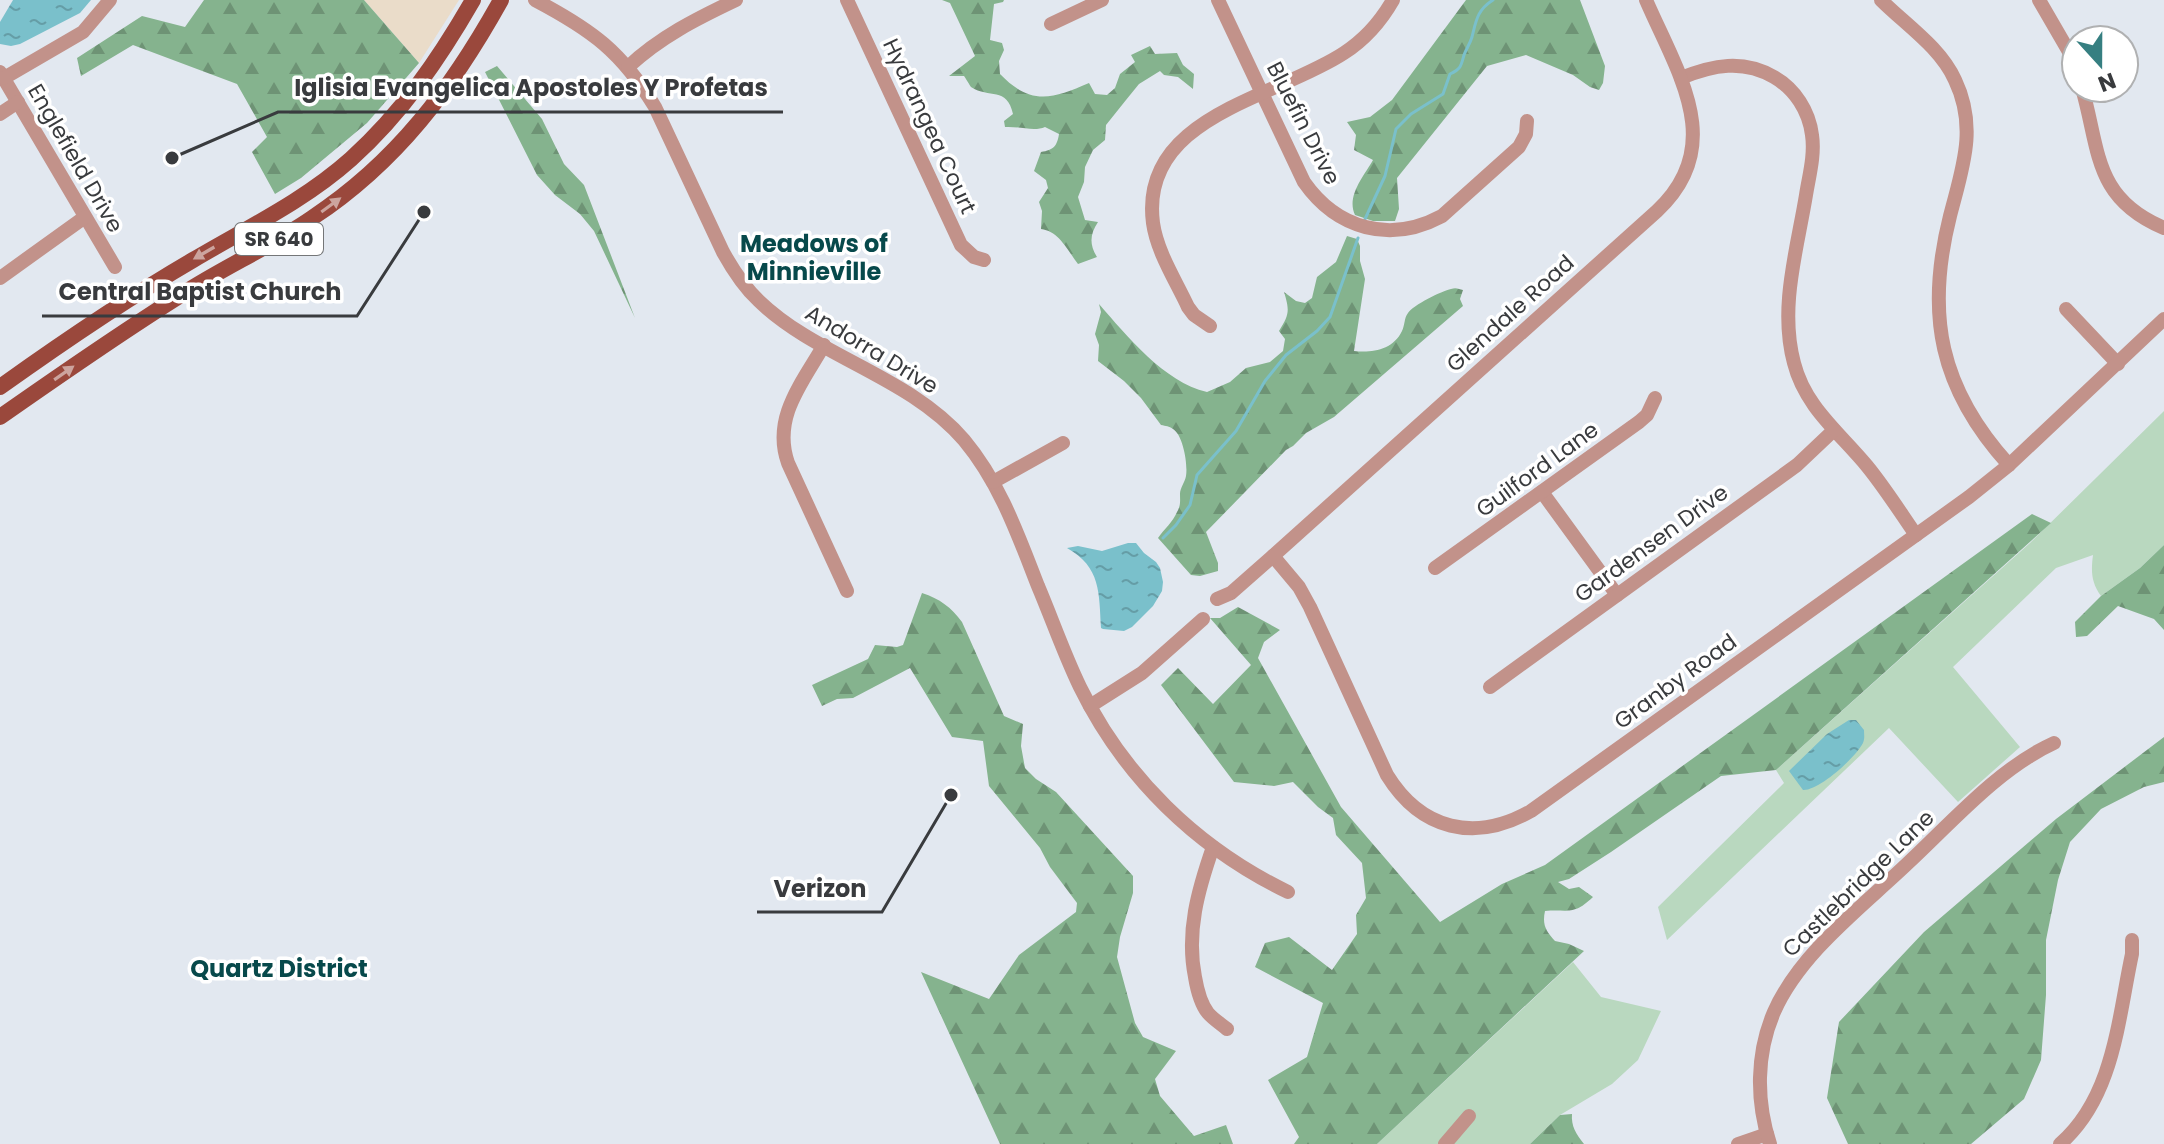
<svg xmlns="http://www.w3.org/2000/svg" width="2164" height="1144" font-family="Poppins,sans-serif">
<style>
.commercial{fill:#eadcc9}
.grass{fill:#b9d8bf}
.forest{fill:url(#forest-firs)}
.water{fill:url(#water-ripples)}
.lines{fill:none;stroke-linecap:round;stroke-linejoin:round}
.stream{stroke:#7ac0cb;stroke-width:3}
.minor{stroke:#c2928a;stroke-width:14}
.major{stroke:#9a483c;stroke-width:16}
.oneway{fill:#cca49e}
.labels{text-anchor:middle;stroke-width:7;stroke-linejoin:round;paint-order:stroke}
.shield{fill:#fff;stroke:#747678;stroke-width:2}
.shield-label{font-size:20px;font-weight:bold;fill:#393b3e}
.street-label{font-size:22px;fill:#393b3e;stroke:#fff}
.neighbourhood-label{font-size:24px;font-weight:bold;fill:#07494b;stroke:#fff}
.leader{fill:none;stroke:#393b3e;stroke-width:3}
.callout-dot{fill:#393b3e;stroke:#fff;stroke-width:3}
.callout-label{font-size:24px;text-anchor:middle;font-weight:bold;fill:#393b3e;stroke:#fff;stroke-width:7;stroke-linejoin:round;paint-order:stroke}
</style>
<defs>
<pattern id="forest-firs" width="22" height="20" patternUnits="userSpaceOnUse" patternTransform="scale(2)"><rect width="22" height="20" fill="#85b38e"/><path d="M5 1l3.5 6h-7zM16 11l3.5 6h-7z" fill="#6e9375"/></pattern>
<pattern id="water-ripples" width="26" height="14" patternUnits="userSpaceOnUse" patternTransform="scale(2)"><rect width="26" height="14" fill="#7ac0cb"/><path d="M2 4q2-2 4 0t4 0M15 11q2-2 4 0t4 0" fill="none" stroke="#659da6"/></pattern>
</defs>
<rect width="100%" height="100%" fill="#e2e8f0"/>
<polygon class="commercial" points="364,0 459,0 419,63"/>
<g class="grass">
<path d="M2164,411V545L2140,568L2101,596C2091,582 2091,571 2093,555L2056,568L1953,667L2020,747L1958,802L1889,728L1667,940L1658,907L1784,783L1776,770L2030,543Z"/>
<polygon points="1573,962 1601,997 1661,1011 1638,1060 1612,1084 1560,1115 1530,1144 1377,1144"/>
</g>
<g class="forest">
<polygon points="204,0 364,0 419,63 367,123 301,178 275,194 252,152 267,137 237,84 133,45 81,76 77,58 142,16 185,27"/>
<path d="M942,0H1004L1003,2L994,4L990,40L1002,43L1004,50L999,61L1000,74C1031,106 1052,99 1089,83L1095,94L1107,95L1115,88L1120,74L1135,62L1131,55L1150,46L1155,54L1177,53L1183,65L1194,74L1193,89L1178,77L1164,75L1160,71L1139,84L1126,100L1106,125L1105,140L1093,150L1085,167L1084,182L1078,197L1085,220L1098,222C1090,234 1089,244 1097,257L1078,264C1068,251 1059,231 1041,229L1042,211L1039,202L1048,188L1046,180L1034,171L1041,152C1054,150 1057,146 1059,134L1045,127C1034,132 1019,126 1005,127L1004,121L1013,114C1007,86 989,99 971,87C970,86 965,77 964,76H949L975,56L950,3Z"/>
<path d="M1466,0H1580L1605,66L1603,83L1599,90L1590,87L1573,75L1526,55L1487,66L1397,178L1399,209L1395,221H1373L1355,215C1346,196 1364,176 1373,160L1354,150L1356,135L1347,122L1370,117L1392,100Z"/>
<polygon points="497,66 542,119 564,164 584,185 635,318 594,231 580,214 555,195 537,175 485,72"/>
<path d="M1347,236L1357,239L1360,246V261L1365,279L1354,351C1372,353 1393,350 1402,331C1405,325 1404,318 1408,313C1413,305 1442,291 1451,289C1456,287 1459,289 1463,290L1460,299L1463,306L1334,417L1306,433L1293,446L1286,450L1206,532L1218,563V571L1200,576L1191,575L1158,538C1164,529 1173,522 1177,512C1181,505 1180,501 1180,494C1180,488 1185,482 1186,476C1188,464 1183,435 1173,429C1169,426 1166,426 1161,425L1141,398L1124,381L1098,361L1099,345L1095,334L1101,312L1099,304C1127,336 1164,382 1207,392L1230,382L1246,368L1270,362L1283,351L1285,339L1279,331C1289,315 1290,311 1284,292L1296,301L1305,303L1312,298L1317,277L1336,262Z"/>
<path d="M2032,514L2051,523L1776,770L1721,776L1611,852L1569,879L1558,882L1569,889L1579,887L1593,897C1573,916 1569,909 1545,911C1542,925 1546,931 1555,941L1569,944L1584,951L1377,1144H1294L1299,1137L1268,1080L1307,1057L1323,1003L1255,967L1265,943L1289,937L1332,970L1357,934L1356,915L1366,898L1362,863L1336,835L1333,818L1318,807L1293,782L1274,786L1234,782L1161,685L1178,668L1213,704L1251,665L1210,618H1220L1238,607L1280,630L1264,642L1258,658L1341,807L1440,922L1502,884L1545,865Z"/>
<polygon points="2164,545 2164,630 2154,619 2118,606 2087,636 2076,637 2075,622 2101,596 2140,568"/>
<path d="M922,593C940,599 951,607 962,622L1004,716L1023,724L1021,746L1025,768L1036,779L1056,792L1133,876V893L1120,937L1117,957L1135,1023L1143,1037L1176,1051L1155,1079L1160,1096L1194,1136L1226,1125L1233,1144H1000L921,972L989,999L1019,955L1076,912L1077,903L1050,867L1040,848L989,786L983,741L952,737L910,668L853,698L837,699L822,706L812,685L868,659L875,645L897,647L903,645Z"/>
<polygon points="2164,737 2164,782 2144,787 2101,809 2070,842 2058,880 2046,940 2046,995 2041,1060 2024,1099 1971,1144 1848,1144 1827,1098 1839,1022 1924,932 2056,819"/>
<path d="M1572,1114C1571,1126 1576,1134 1584,1144H1530L1560,1115Z"/>
</g>
<g class="water">
<polygon points="13,0 91,0 80,13 20,44 11,46 0,44 0,22"/>
<path d="M1128,543H1136L1144,553L1156,562L1160,568L1163,582L1162,591L1153,606L1132,627L1124,631L1103,629L1101,628C1099,593 1101,567 1067,548L1078,546L1102,551Z"/>
<path d="M1849,720H1856L1864,730C1864,735 1865,738 1863,743C1856,757 1819,791 1803,790L1789,771L1827,734Z"/>
</g>
<g class="lines">
<g class="stream">
<path d="M1365,219L1385,176L1396,129L1411,114L1443,94L1450,74C1461,69 1461,66 1464,55C1466,49 1470,44 1472,37C1476,21 1477,10 1493,0"/>
<polyline points="1163,538 1176,525 1190,505 1197,475 1236,431 1265,381 1286,355 1317,331 1330,317 1358,238"/>
</g>
<g class="minor">
<path d="M535,0C592,30 622,52 655,107L723,252C733,270 744,287 759,301C817,357 909,376 964,440C1000,483 1018,535 1038,586C1052,619 1064,654 1080,687C1124,777 1197,848 1288,892"/>
<polyline points="847,0 961,245 974,257 984,260"/>
<path d="M1218,0L1304,182C1337,229 1390,244 1442,216L1519,147L1526,134L1527,121"/>
<path d="M1881,0C1906,25 1940,47 1955,80C1978,128 1962,169 1950,216C1925,315 1940,389 2009,465"/>
<polyline points="2039,0 2068,50 2076,70"/>
<polyline points="1051,24 1102,0"/>
<path d="M628,67C660,37 696,19 736,0"/>
<polyline points="0,72 115,267"/>
<polyline points="4,78 83,32 110,0"/>
<path d="M1681,78C1713,65 1743,59 1774,77C1795,89 1809,111 1812,135C1815,155 1809,176 1806,195C1797,250 1779,308 1794,363C1805,407 1840,433 1867,466C1885,488 1900,512 1916,535"/>
<path d="M2082,88C2100,150 2093,198 2164,228"/>
<polyline points="0,114 18,102"/>
<polyline points="0,278 85,217"/>
<polyline points="2066,309 2118,364"/>
<path d="M1210,326L1194,315L1188,307C1176,281 1157,252 1153,223C1139,116 1276,98 1344,53C1364,40 1381,21 1393,0"/>
<path d="M824,345C802,383 772,418 788,463L847,591"/>
<polyline points="993,482 1063,443"/>
<polyline points="1542,492 1617,595"/>
<path d="M1273,556L1299,587L1310,607L1387,775C1421,830 1475,843 1531,811L1969,497L2009,465L2164,319"/>
<polyline points="1435,568 1639,422 1647,415 1655,398"/>
<path d="M1217,599L1231,593L1273,556L1657,211C1728,145 1677,72 1646,0"/>
<polyline points="1490,687 1797,465 1834,430"/>
<polyline points="1090,706 1142,673 1203,619"/>
<path d="M1213,847C1198,890 1186,932 1195,977C1197,989 1200,1003 1208,1013C1213,1019 1221,1024 1227,1029"/>
<polyline points="1445,1144 1469,1116"/>
<polyline points="1738,1144 1767,1134"/>
<path d="M1770,1144C1756,1101 1756,1054 1774,1012C1800,953 1862,907 1908,863C1952,822 1999,768 2054,743"/>
<path d="M2060,1144C2114,1097 2118,1019 2132,954V940"/>
</g>
<g class="major">
<path d="M0,387C63,342 126,299 193,260C247,228 304,201 351,159C402,113 439,59 473,0"/>
<path d="M0,417C60,375 119,334 181,295C224,267 270,247 312,218C397,162 452,88 501,0"/>
</g>
</g>
<defs><path id="oneway-solid" d="M-6-.8H1V-3.2L6.5 0L1 3.2V.8H-6Z" transform="scale(2)"/></defs>
<g class="oneway">
<use href="#oneway-solid" transform="translate(331 205) rotate(-36)"/>
<use href="#oneway-solid" transform="translate(204 253) rotate(150)"/>
<use href="#oneway-solid" transform="translate(64 373) rotate(-35)"/>
</g>
<g class="labels">
<rect class="shield" x="235" y="223" width="88" height="32" rx="6"/>
<g class="shield-label">
<text x="279" y="246">SR 640</text>
</g>
<g class="street-label">
<text transform="translate(1304 123) rotate(63)" y="8">Bluefin Drive</text>
<text transform="translate(930 126) rotate(65)" y="8">Hydrangea Court</text>
<text transform="translate(76 158) rotate(60)" y="8">Englefield Drive</text>
<text transform="translate(1510 313) rotate(-42)" y="8">Glendale Road</text>
<text transform="translate(872 349) rotate(31)" y="8">Andorra Drive</text>
<text transform="translate(1537 469) rotate(-36)" y="8">Guilford Lane</text>
<text transform="translate(1651 543) rotate(-36)" y="8">Gardensen Drive</text>
<text transform="translate(1675 681) rotate(-36)" y="8">Granby Road</text>
<text transform="translate(1858 883) rotate(-44)" y="8">Castlebridge Lane</text>
</g>
<g class="neighbourhood-label">
<text x="814" y="252">Meadows of<tspan x="814" dy="28">Minnieville</tspan></text>
<text x="279" y="977">Quartz District</text>
</g>
</g>
<path class="leader" d="M172 158L278 112H783M424 212L357 316H42M951 795L882 912H757"/>
<g class="callout-dot">
<circle cx="172" cy="158" r="8"/>
<circle cx="424" cy="212" r="8"/>
<circle cx="951" cy="795" r="8"/>
</g>
<g class="callout-label">
<text x="531" y="96">Iglisia Evangelica Apostoles Y Profetas</text>
<text x="200" y="300">Central Baptist Church</text>
<text x="820" y="897">Verizon</text>
</g>
<g transform="translate(2100 64) rotate(159)"><circle r="38" fill="#ffffff" stroke="#b0b1b2" stroke-width="2"/>
<path d="M0-6L14 30L0 20L-14 30Z" fill="#367f81"/>
<text y="-12" font-size="22" font-weight="bold" text-anchor="middle" fill="#393b3e">N</text>
</g>
</svg>
